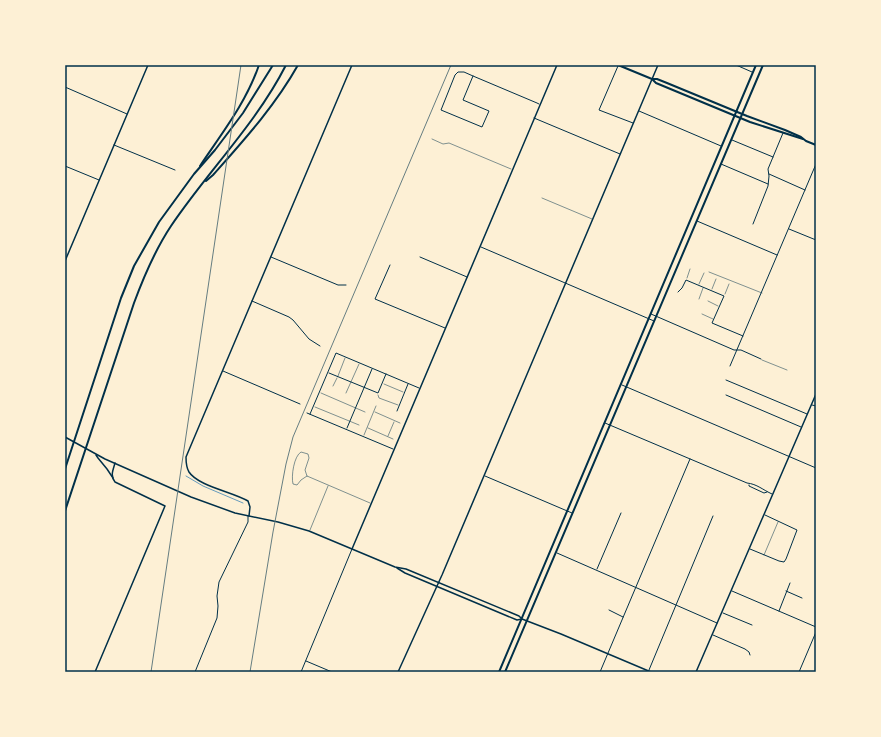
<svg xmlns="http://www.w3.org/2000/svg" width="881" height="737" font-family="'Asap Condensed',sans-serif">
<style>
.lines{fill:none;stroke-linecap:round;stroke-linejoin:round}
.stream{stroke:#669bbc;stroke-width:1}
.service{stroke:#003049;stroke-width:0.5}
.minor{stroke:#003049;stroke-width:1}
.tertiary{stroke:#003049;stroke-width:1.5}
.secondary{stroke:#003049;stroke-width:1.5}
.primary{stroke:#003049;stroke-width:2}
.motorway{stroke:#003049;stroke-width:2}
.tram{stroke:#657d81;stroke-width:1}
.rail{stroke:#657d81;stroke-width:1}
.neatline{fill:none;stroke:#003049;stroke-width:1.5}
</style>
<rect width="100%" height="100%" fill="#fdf0d5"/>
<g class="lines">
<polyline class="stream" points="186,476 203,486 243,503"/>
<g class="service">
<polyline points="432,139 443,144 449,143 511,169"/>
<polyline points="542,198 592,219"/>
<polyline points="709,272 762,293"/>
<polyline points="687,278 690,269"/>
<polyline points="699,284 704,273"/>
<polyline points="712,289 716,279"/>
<polyline points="725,294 729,284"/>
<polyline points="699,299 703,288"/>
<polyline points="708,301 718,306"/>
<polyline points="702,314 713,319"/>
<polyline points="762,360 787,370"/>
<polyline points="338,376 345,358"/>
<polyline points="384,384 403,392"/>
<polyline points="333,386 337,378"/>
<polyline points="321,393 365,412"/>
<polyline points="346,393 359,364"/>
<polyline points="378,395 379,398 398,405"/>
<polyline points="315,407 359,425"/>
<polyline points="375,412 400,423"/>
<polyline points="368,428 393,439"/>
<polyline points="364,435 376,406"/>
<polyline points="388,436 394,422"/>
<path d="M307,476L305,470L309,458L308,454L301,452C294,456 291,476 293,484L297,485L301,480L307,476L370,503"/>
<polyline points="310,530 328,486"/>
<polyline points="764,555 778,522"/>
</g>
<g class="minor">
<polyline points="736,65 752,72"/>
<polyline points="618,66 599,110 633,123"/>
<polyline points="473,76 463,100 489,111 482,127 441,110 455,75 458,72 464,72 473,76 537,103 539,104"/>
<polyline points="65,87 127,114"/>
<polyline points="639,111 721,146"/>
<polyline points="534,118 620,154"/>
<polyline points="732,140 773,157"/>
<polyline points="114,145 175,170"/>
<polyline points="721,164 768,184"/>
<polyline points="65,166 99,180"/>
<polyline points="769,174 805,190"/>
<polyline points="697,221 777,255"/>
<polyline points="753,224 768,186 769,176 768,169 783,133"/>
<polyline points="789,229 816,240"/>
<polyline points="481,247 654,321"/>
<polyline points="271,257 338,285 346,285"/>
<polyline points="420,257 467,277"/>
<polyline points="390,265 375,299 445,328"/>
<polyline points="678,292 682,288 686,280 724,296 712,323 743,336"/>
<polyline points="252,301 289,317 293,320 309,339 320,346"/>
<polyline points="651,314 734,350 741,350 761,359"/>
<polyline points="730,366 816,164"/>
<polyline points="223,371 300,404"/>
<polyline points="329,373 378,393 386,374"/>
<polyline points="726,380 807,414"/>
<polyline points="622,385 816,468"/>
<polyline points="726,395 801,427"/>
<polyline points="812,405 816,406"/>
<polyline points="397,411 408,384"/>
<polyline points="307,413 393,449"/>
<polyline points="310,414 336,353 419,388"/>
<path d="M605,423L747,483C757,484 763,490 772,494"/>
<polyline points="347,428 372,369"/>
<polyline points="485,476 572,513"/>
<polyline points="749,485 749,486 764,493 767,492"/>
<polyline points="750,549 779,561 784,562 786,559 797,530 765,515"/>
<polyline points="557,553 717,623"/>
<polyline points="597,569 621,513"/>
<polyline points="732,591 816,627"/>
<polyline points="786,591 802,598"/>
<polyline points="609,610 623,617"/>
<polyline points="779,611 790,583"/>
<polyline points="723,613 752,625"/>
<polyline points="713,635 745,649 749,652 750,655"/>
<polyline points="306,661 332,672"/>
<polyline points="649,670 713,516"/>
<polyline points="195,672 217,618 218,606 217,596 219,582 248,522 248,516"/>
<polyline points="301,672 352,549"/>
<polyline points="600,672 690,459"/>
<polyline points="799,672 816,632"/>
</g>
<g class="tertiary">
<path d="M249,516L250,507L248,501C233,492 198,486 189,472C186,467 186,462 186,457L352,65"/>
<polyline points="352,549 557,65"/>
<path d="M95,672L165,506L115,482C110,476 113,470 115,463"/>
<polyline points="398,672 442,575 658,65"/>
<polyline points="696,672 816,394"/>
</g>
<g class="secondary">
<polyline points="65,261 148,65"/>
<polyline points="65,437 105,459 191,497 235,513 278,522 309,531 395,567 406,569 519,616 521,618"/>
<polyline points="96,455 98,458 107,469 113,478"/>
<polyline points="397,568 405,573 517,620 522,619 561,634 651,672"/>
</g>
<g class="primary">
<polyline points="618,65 652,79 657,79 667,83 747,116 785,130 801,137 806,141 816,145"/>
<polyline points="652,79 656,83 750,122 803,139"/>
<polyline points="499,672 756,65"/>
<polyline points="505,672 763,65"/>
</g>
<g class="motorway">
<path d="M200,166C222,133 246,103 259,65"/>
<path d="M206,181L213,175C244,140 275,106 298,65"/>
<polyline points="65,469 121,298 134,266 159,222 194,174 215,150 243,113 273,65"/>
<path d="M65,511L134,303C144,276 155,250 171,226C208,171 256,124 286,65"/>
</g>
<polyline class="tram" points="250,672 273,532 286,464 293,437 451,65"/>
<polyline class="rail" points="151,672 241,65"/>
</g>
<rect width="881" height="737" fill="none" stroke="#fdf0d5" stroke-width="132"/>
<rect x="66" y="66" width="749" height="605" class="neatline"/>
</svg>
